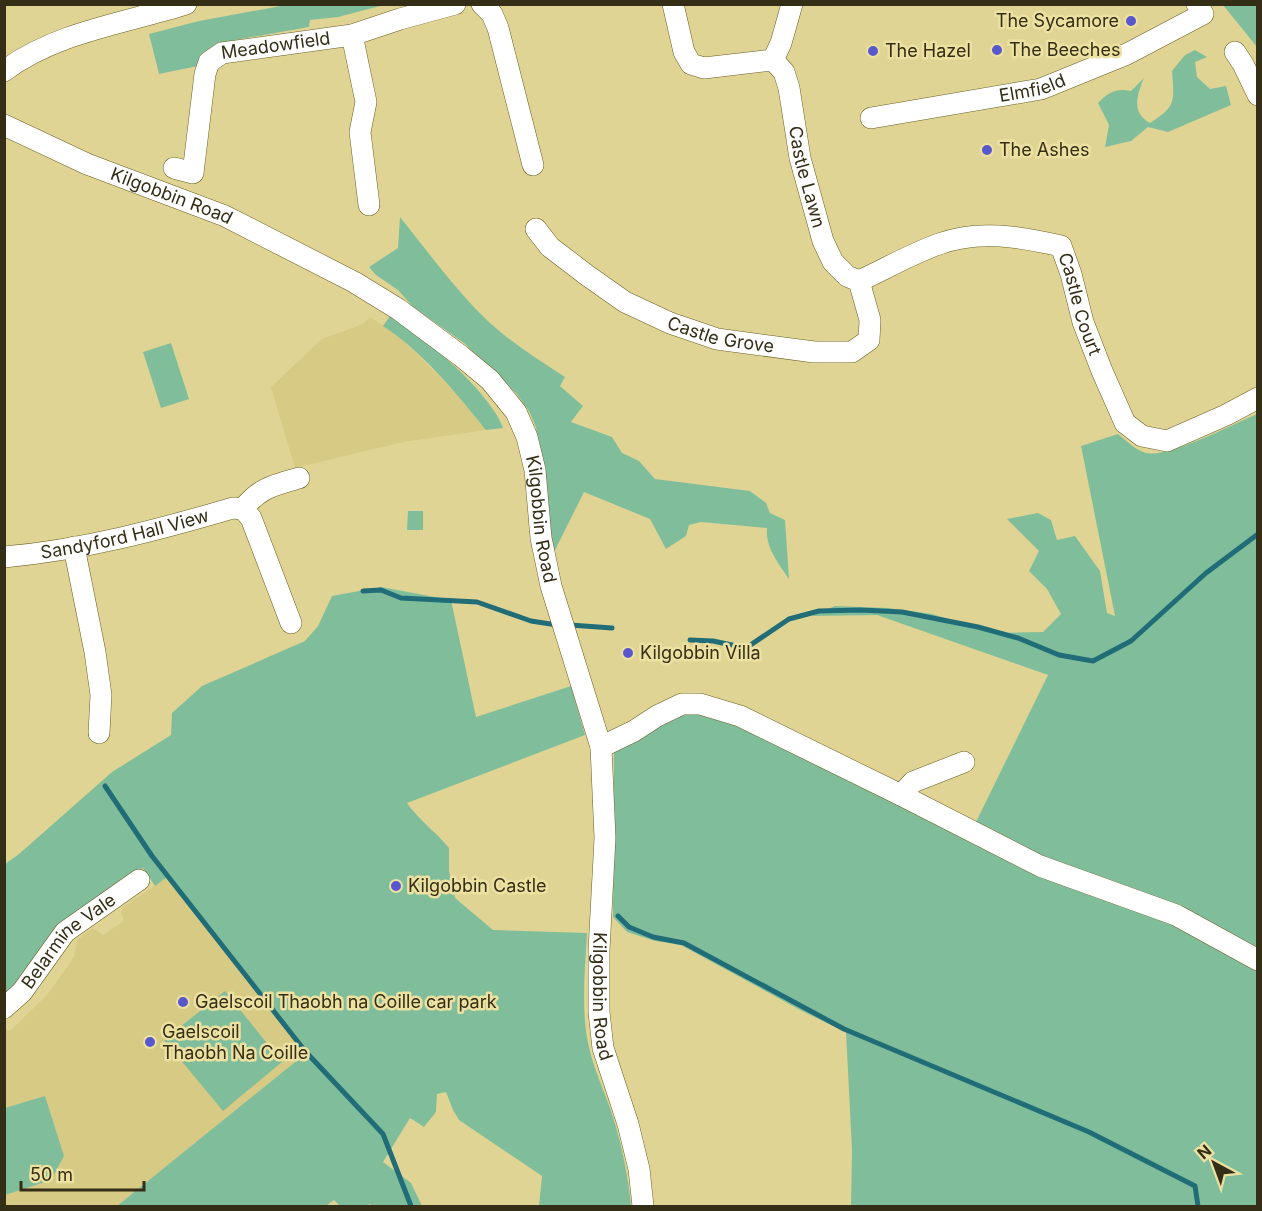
<svg xmlns="http://www.w3.org/2000/svg" width="1262" height="1211" font-family="Inter,sans-serif">
<style>
.built{fill:#d7ca84}
.green{fill:#80be9b}
.lines{fill:none;stroke-linecap:round;stroke-linejoin:round}
.stream{stroke:#206d78;stroke-width:5}
.minor-casing{stroke:#695e21;stroke-width:22}
.minor{stroke:#fff;stroke-width:21}
.poi-dot{fill:#5857ce;stroke:#ede1a2;stroke-width:2}
.labels{text-anchor:middle;stroke-width:5;stroke-linejoin:round;paint-order:stroke}
.poi-label{font-size:18px;fill:#332e15;stroke:#ede1a2;text-anchor:start}
.street-label{font-size:18px;fill:#332e15;stroke:#ede1a2}
</style>
<rect width="100%" height="100%" fill="#e0d495"/>
<g class="built">
<polygon points="370,317 399,336 452,389 486,430 403,442 295,468 271,387 322,339 363,324"/>
<polygon points="166,878 305,1054 117,1206 5,1206 5,1030 11,1030 47,995 74,957 77,940 91,929 95,929 103,935 124,921 121,912 123,907"/>
</g>
<g class="green">
<polygon points="286,5 384,5 338,17 310,20 309,27 218,43 203,55 198,66 159,74 149,34 199,21"/>
<polygon points="1223,5 1257,5 1257,47 1253,42"/>
<path d="M1195,50L1207,57L1195,62L1197,77L1210,89L1226,86L1231,105L1168,132L1148,127L1131,141L1105,147L1109,125L1098,103C1109,92 1116,88 1131,91L1144,78C1137,94 1131,113 1150,123C1177,106 1174,101 1172,71L1185,55Z"/>
<path d="M400,217C429,253 456,291 490,323C513,344 539,360 565,377L560,386L583,406L571,422L612,437L622,453L639,461L655,479L750,491L766,503L770,513L785,520L789,579C779,564 765,547 767,528L701,522L689,525L686,536L666,549L650,519L584,492L554,552L536,427L529,411L516,393L486,364L464,343L413,307L398,290L376,275L369,267L398,248Z"/>
<path d="M390,316C425,341 459,365 486,400C493,409 499,417 503,428L486,430C457,394 422,351 383,326Z"/>
<polygon points="171,343 189,399 161,408 143,352"/>
<path d="M1257,414V1206H851L852,1150L846,1032L802,1011L681,945L655,941L627,932L613,917L614,750L687,707L711,711L1053,862L975,824L1048,675L877,615L812,616L835,606L888,608L932,614L992,633L1043,632L1061,614L1047,589L1029,571L1039,551L1007,519L1038,513L1051,520L1057,540L1075,536L1100,571L1107,613L1115,616L1081,446L1118,434C1127,441 1135,450 1146,453C1168,458 1234,424 1257,414Z"/>
<polygon points="408,511 423,511 423,530 407,530"/>
<path d="M381,587L451,600L476,717L571,686L585,735L407,803C419,820 436,832 449,848V871L455,898L493,930L587,933C585,970 581,1007 588,1043C593,1068 605,1092 613,1117C622,1146 628,1176 631,1206H539L542,1176L459,1120L453,1110L446,1092L437,1094L436,1112L424,1127L410,1118L383,1162L411,1183L422,1206H372L370,1204L366,1206H340L334,1200L326,1206H117L305,1054L166,878L155,886L143,868L73,916L54,932L41,947L21,981L5,997V864L19,854L112,772L171,735L172,713L202,686L305,641L318,626L332,596Z"/>
<polygon points="225,991 282,1062 223,1111 164,1040"/>
<polygon points="45,1096 64,1156 51,1180 5,1195 5,1108"/>
</g>
<g class="lines">
<g class="stream">
<polyline points="363,591 381,590 401,598 477,602 531,621 557,625"/>
<polyline points="570,625 612,628"/>
<polyline points="690,640 713,641 746,648 789,619 819,611 860,610 902,612 978,627 1018,638 1059,655 1093,661 1131,641 1206,573 1258,534"/>
<polyline points="105,786 152,856 305,1051 383,1134 411,1206"/>
<polyline points="618,916 629,927 653,937 684,943 844,1029 1089,1132 1195,1186 1198,1206"/>
</g>
<defs>
<g id="minor">
<polyline points="482,4 492,14 498,28 533,165"/>
<path id="s1" d="M673,4L684,52L691,64L704,68L773,60L784,72L789,88L800,158L823,241L833,262L847,276L859,281"/>
<polyline points="352,35 366,102 360,132 369,205"/>
<polyline points="1235,52 1243,64 1258,95"/>
<polyline points="773,60 781,43 792,4"/>
<path d="M4,71C56,32 126,23 186,4"/>
<path id="s2" d="M871,118L1041,89L1127,54L1203,14L1197,4"/>
<path id="s3" d="M4,125L87,164L225,216L354,282L398,309L461,356L490,380L516,412L527,437L535,470L541,538L551,586L601,747L605,838L599,950V1012L603,1048L628,1124L639,1169L643,1206"/>
<path id="s4" d="M174,168L193,173L205,74L209,62L222,53L352,35L400,19L455,4"/>
<path id="s5" d="M536,229L550,247L588,276L625,302L670,323L717,339L814,352H852L869,340L870,320L859,281"/>
<path id="s6" d="M859,281C885,269 911,254 939,244C979,229 1021,237 1061,246L1071,274L1083,322L1102,371L1125,423L1142,436L1167,441L1226,415L1258,398"/>
<polyline points="243,509 251,518 291,623"/>
<path d="M243,509C259,488 274,485 299,478"/>
<polyline points="74,547 95,652 101,695 99,733"/>
<path id="s7" d="M4,557C83,550 158,530 233,508L243,509"/>
<polyline points="601,747 634,731 657,716 682,704 700,704 740,716 901,795 1040,866 1176,915 1258,960"/>
<polyline points="901,795 913,782 964,762"/>
<path id="s8" d="M4,1008L22,992L65,932L139,880"/>
</g>
</defs>
<use href="#minor" class="minor-casing"/>
<use href="#minor" class="minor"/>
</g>
<g class="poi-dot">
<circle cx="1131" cy="21" r="6"/>
<circle cx="997" cy="50" r="6"/>
<circle cx="873" cy="51" r="6"/>
<circle cx="987" cy="150" r="6"/>
<circle cx="628" cy="653" r="6"/>
<circle cx="396" cy="886" r="6"/>
<circle cx="183" cy="1002" r="6"/>
<circle cx="150" cy="1042" r="6"/>
</g>
<g class="labels">
<g class="poi-label">
<text x="1119" y="27" text-anchor="end">The Sycamore</text>
<text x="1009" y="56">The Beeches</text>
<text x="885" y="57">The Hazel</text>
<text x="999" y="156">The Ashes</text>
<text x="640" y="659">Kilgobbin Villa</text>
<text x="408" y="892">Kilgobbin Castle</text>
<text x="195" y="1008">Gaelscoil Thaobh na Coille car park</text>
<text x="162" y="1038">Gaelscoil<tspan x="162" dy="21">Thaobh Na Coille</tspan></text>
</g>
<g class="street-label">
<text dy="6" stroke="none"><textPath href="#s4" startOffset="202">Meadowfield</textPath></text>
<text dy="6" stroke="none"><textPath href="#s2" startOffset="164">Elmfield</textPath></text>
<text dy="6" stroke="none"><textPath href="#s1" startOffset="270">Castle Lawn</textPath></text>
<text dy="6" stroke="none"><textPath href="#s3" startOffset="182">Kilgobbin Road</textPath></text>
<text dy="6" stroke="none"><textPath href="#s6" startOffset="273">Castle Court</textPath></text>
<text dy="6" stroke="none"><textPath href="#s5" startOffset="218">Castle Grove</textPath></text>
<text dy="6" stroke="none"><textPath href="#s3" startOffset="704">Kilgobbin Road</textPath></text>
<text dy="6" stroke="none"><textPath href="#s7" startOffset="123">Sandyford Hall View</textPath></text>
<text dy="6" stroke="none"><textPath href="#s8" startOffset="94">Belarmine Vale</textPath></text>
<text dy="6" stroke="none"><textPath href="#s3" startOffset="1190">Kilgobbin Road</textPath></text>
</g>
</g>
<rect width="1262" height="1211" fill="none" stroke="#332e15" stroke-width="12"/>
<g transform="translate(1214 1163) rotate(319)" stroke="#ede1a2" stroke-width="4.5" paint-order="stroke">
<path d="M0-4.5L10 22L0 15L-10 22Z" fill="#332e15"/>
<text y="-9" font-size="16" font-weight="bold" text-anchor="middle" fill="#332e15">N</text>
</g>
<path d="M21 1181v9h123v-9" fill="none" stroke="#332e15" stroke-width="3"/>
<text x="30" y="1181" font-size="18" fill="#332e15" stroke="#ede1a2" stroke-width="4.5" paint-order="stroke">50 m</text>
</svg>
